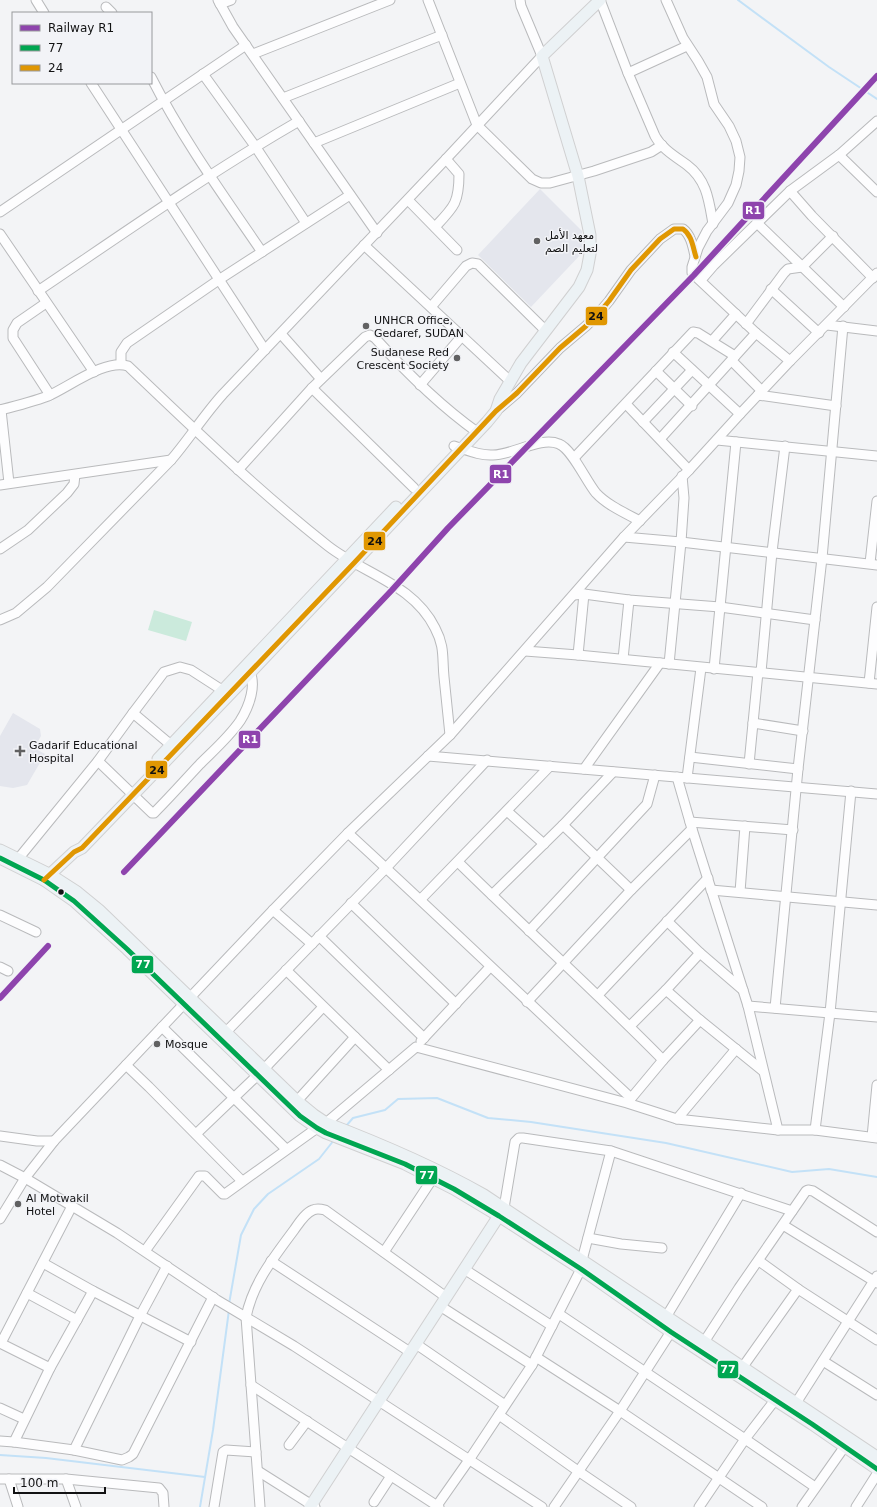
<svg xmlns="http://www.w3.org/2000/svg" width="877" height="1507" font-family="'DejaVu Sans','Noto Sans Arabic',sans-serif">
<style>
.built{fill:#e4e6ed}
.garden{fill:#cbeadc}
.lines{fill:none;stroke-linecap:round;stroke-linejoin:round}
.stream{stroke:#c3e1f7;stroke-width:2}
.minor-casing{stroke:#b9babc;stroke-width:11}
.major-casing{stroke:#d0d0d1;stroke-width:13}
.minor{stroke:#fdfdfe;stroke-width:9}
.major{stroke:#ecf2f5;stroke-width:11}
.bus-1-casing{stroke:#f2f3f7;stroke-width:8}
.bus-2-casing{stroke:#f2f3f7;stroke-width:8}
.bus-1{stroke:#00a651;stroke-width:5}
.bus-2{stroke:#e09702;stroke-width:5}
.rail-1-casing{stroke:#f2f3f7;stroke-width:9}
.rail-1{stroke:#8e44ad;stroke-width:6}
.poi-dot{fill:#616162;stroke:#f2f3f7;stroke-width:1.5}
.bus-dot{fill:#121213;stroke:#f2f3f7;stroke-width:1.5}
.labels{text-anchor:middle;stroke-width:3;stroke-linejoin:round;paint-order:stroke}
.poi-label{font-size:11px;fill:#121213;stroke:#f2f3f7;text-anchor:start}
.line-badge{stroke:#f2f3f7;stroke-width:1.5}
.badge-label{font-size:11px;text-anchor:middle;font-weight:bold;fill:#fff}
.pale-badge-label{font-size:11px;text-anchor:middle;font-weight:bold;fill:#111}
</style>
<rect width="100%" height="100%" fill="#f3f4f6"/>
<g class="built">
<polygon points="540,189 582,231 583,252 531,307 478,255"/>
<polygon points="13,713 40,729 41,736 34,748 45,754 27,785 13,788 0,786 0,736"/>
</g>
<polygon class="garden" points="154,610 192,622 186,641 148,630"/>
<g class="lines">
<g class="stream">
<polyline points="738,0 829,67 877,99"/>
<polyline points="346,1126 353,1118 385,1110 398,1099 437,1098 488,1118 531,1122 666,1143 792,1172 829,1169 877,1177"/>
<polyline points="229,1304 241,1235 254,1209 268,1194 319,1159 334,1140"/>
<polyline points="0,1455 46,1458 205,1477"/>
<polyline points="200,1507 213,1430 229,1310"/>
</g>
<defs>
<g id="minor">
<polyline points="36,0 44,13"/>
<polyline points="218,0 233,27 377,233"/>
<polyline points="428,0 477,125 532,179 541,183 550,183 594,171 651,152 662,145"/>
<path d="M600,0L628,73L655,136C662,149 676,157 687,165C707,180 709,201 713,224"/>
<polyline points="666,0 683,38 698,61 707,77 714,104 729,126 736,141 740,157 739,171 736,185 728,203 707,231 698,248 692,267 692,273 756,333 790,361"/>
<polyline points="220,4 231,0"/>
<polyline points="106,7 112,13"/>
<polyline points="253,54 390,0"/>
<polyline points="628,73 687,46"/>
<polyline points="203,74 255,146 306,223"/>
<path d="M151,77C182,138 223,195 262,252"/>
<polyline points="91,83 265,350"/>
<polyline points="283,98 442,35"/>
<polyline points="314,143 460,83"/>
<polyline points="839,155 877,192"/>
<polyline points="790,191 812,216 873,278"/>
<polyline points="408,200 457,250"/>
<polyline points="0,212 246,45"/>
<polyline points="757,223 844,307"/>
<path d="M435,227C454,207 459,203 459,174L446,159"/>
<polyline points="0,234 94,372"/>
<polyline points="364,245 510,381"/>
<polyline points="701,280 714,265 790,191 839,155 877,121"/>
<polyline points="771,289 819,333"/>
<path d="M38,291C124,233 209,173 299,121"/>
<polyline points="46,303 17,323 13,330 13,338 50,395"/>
<polyline points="431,307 466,266 472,263 478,264 545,330"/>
<polyline points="746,324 784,273 788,269 802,267 833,236"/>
<polyline points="827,325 877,331"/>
<polyline points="281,334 321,379"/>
<polyline points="712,341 736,314"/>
<polyline points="673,352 740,414"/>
<polyline points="732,361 762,391"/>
<polyline points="121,363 121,352 127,343 220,279 350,195"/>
<polyline points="656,371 692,406"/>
<polyline points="420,385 462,336"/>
<polyline points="312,388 414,488"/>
<polyline points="758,395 836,406"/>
<polyline points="626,404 689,470"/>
<path d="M0,410C16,406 32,402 48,396C69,387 106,358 128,366C193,428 257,490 328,546C364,574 413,584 435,628C445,647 442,657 444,677C446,697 448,716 450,735"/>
<polyline points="1,410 9,483"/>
<path d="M496,411L517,393L560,348L586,326L598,314L609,301L631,270L660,239L674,229H683C691,235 693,247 695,256"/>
<polyline points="643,422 692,370"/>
<polyline points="660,439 756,333"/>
<polyline points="717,440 877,456"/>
<path d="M454,446C467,450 480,456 493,455C513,455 541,436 559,444C572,449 586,481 596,493C607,505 625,513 640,521"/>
<polyline points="574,458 693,332 698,333 735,356"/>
<path d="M238,470L312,388L365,337L370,335L375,338C406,372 439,405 477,432"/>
<polyline points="0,485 171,460"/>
<polyline points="624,537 681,542 877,565"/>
<polyline points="0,549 28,530 67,493 74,484 75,475"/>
<polyline points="870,563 877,501"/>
<polyline points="574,595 584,594 629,600 720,607 815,620"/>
<path d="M0,620L16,613L47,587L171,460C189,439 204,415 223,394L446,159L542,56L521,6L520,0"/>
<polyline points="525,651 578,655 877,684"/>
<polyline points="578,655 584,594"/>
<polyline points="623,659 629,600"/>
<polyline points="669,664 681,542 684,498 682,476"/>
<polyline points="714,669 736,442"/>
<polyline points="761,672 772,552 785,446"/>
<polyline points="869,683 877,607"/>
<polyline points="133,713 171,745"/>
<polyline points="753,723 803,731"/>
<polyline points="428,756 877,794"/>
<polyline points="690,757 798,769"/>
<path d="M98,761L152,813H154C170,797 185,780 200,764C214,750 229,737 240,721C249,707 258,683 248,669"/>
<polyline points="749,764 758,672"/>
<polyline points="584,769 660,663"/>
<polyline points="677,777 692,829 748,1006 778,1130 815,1130 877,1138"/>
<polyline points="687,778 701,668"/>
<polyline points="507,811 544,844"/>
<polyline points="690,822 793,830"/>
<polyline points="563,825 631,890"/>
<path d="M348,833C443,920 536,1010 631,1098"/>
<polyline points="18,859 98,761 133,713 164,672 180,667 191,670 222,690"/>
<path d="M458,862C526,929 596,992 663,1060"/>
<polyline points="711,890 877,905"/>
<polyline points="740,892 745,826"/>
<polyline points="492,895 563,825 613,772"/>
<polyline points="421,899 550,766"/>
<polyline points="351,903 456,1004"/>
<polyline points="273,910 312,944"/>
<polyline points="0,915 36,932"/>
<polyline points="667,921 700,953 743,990"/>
<polyline points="529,931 647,804 655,775"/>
<polyline points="319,936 424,1038"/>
<polyline points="0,967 8,971"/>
<polyline points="286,970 389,1070"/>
<polyline points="666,990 700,953"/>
<polyline points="598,995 708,878"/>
<polyline points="527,1002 631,890 692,829"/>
<polyline points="748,1006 877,1017"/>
<polyline points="775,1008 798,769 822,558 843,326"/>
<polyline points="630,1026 666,990 700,1020"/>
<polyline points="162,1027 286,1149"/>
<polyline points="225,1033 386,868 487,760"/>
<polyline points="421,1041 490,967"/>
<polyline points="126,1065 149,1087 242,1181"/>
<polyline points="297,1101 355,1037"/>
<polyline points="628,1102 663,1060 700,1020 763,1071"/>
<polyline points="677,1119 736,1049"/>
<polyline points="326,1123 416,1047 627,1103 677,1119 778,1130"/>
<polyline points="815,1130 830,1013 851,791"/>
<polyline points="196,1134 264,1069 323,1007"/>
<polyline points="0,1136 37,1141 54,1141"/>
<polyline points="872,1137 877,1085"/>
<polyline points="0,1165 25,1178 117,1233 217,1300 294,1346 542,1507"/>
<polyline points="504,1208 515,1142 519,1138 523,1138 611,1151 792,1211"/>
<polyline points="0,1219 25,1178 54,1141 273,910 348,833 450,735 624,537 689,470 740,414 790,361 877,273"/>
<polyline points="783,1225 877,1283"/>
<polyline points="588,1238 621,1244 662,1248"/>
<polyline points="145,1251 199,1176 205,1176 223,1194 225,1194 317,1128"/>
<polyline points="384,1252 433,1178"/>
<polyline points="582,1260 611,1151"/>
<polyline points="271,1261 410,1352"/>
<polyline points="43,1263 93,1291 191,1342"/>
<polyline points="464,1269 552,1326"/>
<polyline points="798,1289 877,1340"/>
<polyline points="27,1293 77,1320"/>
<polyline points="440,1306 532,1365"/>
<polyline points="559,1314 745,1439 815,1487"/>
<polyline points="666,1317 741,1193"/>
<polyline points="704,1342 739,1288 806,1191 808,1190 813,1191 877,1232"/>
<polyline points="0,1343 50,1368"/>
<polyline points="1,1343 72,1206"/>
<polyline points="416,1344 505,1405"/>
<polyline points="536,1357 620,1411 762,1507"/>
<polyline points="823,1361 877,1395"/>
<polyline points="742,1368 798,1289 759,1261"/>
<polyline points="251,1385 439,1507"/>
<polyline points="796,1403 877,1276"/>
<polyline points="0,1408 24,1419"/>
<polyline points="499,1415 578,1471 631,1507"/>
<polyline points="0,1441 14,1442 74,1450 122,1460 129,1457 133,1454 213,1297"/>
<polyline points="14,1442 50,1368 93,1291"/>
<polyline points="289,1445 307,1421"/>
<polyline points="74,1450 140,1316 167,1266"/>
<polyline points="258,1471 315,1507"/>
<polyline points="0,1479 66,1479 76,1507"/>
<polyline points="9,1479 18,1507"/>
<polyline points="66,1479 159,1488 163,1493 164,1507"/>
<polyline points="374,1502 391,1476"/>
<polyline points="214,1507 223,1452 226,1450 256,1452"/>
<path d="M260,1507L246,1317C253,1283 274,1257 294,1230C299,1223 305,1213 313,1210C317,1208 321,1209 325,1210L446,1297"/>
<polyline points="436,1507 469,1460 532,1365 581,1269"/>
<polyline points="554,1507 620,1411 674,1327"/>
<polyline points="699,1507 745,1439 775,1400"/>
<polyline points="802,1507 845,1446"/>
<polyline points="856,1507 877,1474"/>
</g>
<g id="major">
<polyline points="158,759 396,507"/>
<path d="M0,850L49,874L77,892L99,910L297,1101L314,1115L326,1123C381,1144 433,1166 484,1195L877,1457"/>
<polyline points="0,858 44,880 74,901 127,949 300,1116 317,1128 326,1133 405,1164 454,1189 499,1216 581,1269 671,1332 812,1424 877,1469"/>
<polyline points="44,880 74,852 82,848 229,695 487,422 496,411 500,399 521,363 579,287 587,270 590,254 590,235 578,176 542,56 600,0"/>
<polyline points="310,1507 502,1211"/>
</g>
</defs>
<use href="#minor" class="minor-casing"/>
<use href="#major" class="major-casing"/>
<use href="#minor" class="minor"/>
<use href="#major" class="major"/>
<defs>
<polyline id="bus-1" points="0,858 44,880 74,901 127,949 300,1116 317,1128 326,1133 405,1164 454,1189 499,1216 581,1269 671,1332 812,1424 877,1469"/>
<path id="bus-2" d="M44,880L74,852L82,848L354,563L496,411L517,393L560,348L586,326L598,314L609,301L631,270L660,239L674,229H683C692,235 693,248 696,257"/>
</defs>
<use href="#bus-1" class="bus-1-casing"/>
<use href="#bus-2" class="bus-2-casing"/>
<use href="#bus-1" class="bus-1"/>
<use href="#bus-2" class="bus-2"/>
<defs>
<g id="rail-1">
<polyline points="124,872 392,590 448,528 694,275 877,76"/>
<polyline points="0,998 48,946"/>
</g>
</defs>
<use href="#rail-1" class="rail-1-casing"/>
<use href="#rail-1" class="rail-1"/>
</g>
<g class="poi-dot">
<circle cx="537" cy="241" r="4"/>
<circle cx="366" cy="326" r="4"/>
<circle cx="457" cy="358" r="4"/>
<path d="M18 745h4v4h4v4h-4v4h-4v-4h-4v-4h4z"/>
<circle cx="157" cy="1044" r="4"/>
<circle cx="18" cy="1204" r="4"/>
</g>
<circle class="bus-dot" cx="61" cy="892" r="3.5"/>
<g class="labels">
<g class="poi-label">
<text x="545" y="239">معهد الأمل<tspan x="545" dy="13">لتعليم الصم</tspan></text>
<text x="374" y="324">UNHCR Office,<tspan x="374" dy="13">Gedaref, SUDAN</tspan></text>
<text x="449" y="356" text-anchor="end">Sudanese Red<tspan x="449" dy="13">Crescent Society</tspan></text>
<text x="29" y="749">Gadarif Educational<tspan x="29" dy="13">Hospital</tspan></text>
<text x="165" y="1048">Mosque</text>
<text x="26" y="1202">Al Motwakil<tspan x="26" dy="13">Hotel</tspan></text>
</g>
</g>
<g class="line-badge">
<rect x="742" y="201" width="23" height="19" rx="4" fill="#8e44ad"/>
<rect x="585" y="306" width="23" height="20" rx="4" fill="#e09702"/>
<rect x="489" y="464" width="23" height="20" rx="4" fill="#8e44ad"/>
<rect x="363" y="531" width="23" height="20" rx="4" fill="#e09702"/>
<rect x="238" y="730" width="23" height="19" rx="4" fill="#8e44ad"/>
<rect x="145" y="760" width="23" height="19" rx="4" fill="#e09702"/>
<rect x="131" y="955" width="23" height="19" rx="4" fill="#00a651"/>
<rect x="415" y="1165" width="23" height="20" rx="4" fill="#00a651"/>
<rect x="717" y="1360" width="22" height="19" rx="4" fill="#00a651"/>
</g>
<g class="badge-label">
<text x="753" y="214">R1</text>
<text x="501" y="478">R1</text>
<text x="250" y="743">R1</text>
<text x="143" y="968">77</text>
<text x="427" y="1179">77</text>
<text x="728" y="1373">77</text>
</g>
<g class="pale-badge-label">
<text x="596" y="320">24</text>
<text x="375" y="545">24</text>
<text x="157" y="774">24</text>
</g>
<rect x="12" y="12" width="140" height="72" fill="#f2f3f7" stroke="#98999c"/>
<rect x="20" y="25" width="20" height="6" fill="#8e44ad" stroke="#98999c"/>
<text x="48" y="32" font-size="12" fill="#121213">Railway R1</text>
<rect x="20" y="45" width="20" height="6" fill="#00a651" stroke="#98999c"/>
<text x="48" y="52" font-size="12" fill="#121213">77</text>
<rect x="20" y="65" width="20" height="6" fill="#e09702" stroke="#98999c"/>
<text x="48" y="72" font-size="12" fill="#121213">24</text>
<path d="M14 1487v6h91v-6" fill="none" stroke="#121213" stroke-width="2"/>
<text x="20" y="1487" font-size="12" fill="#121213" stroke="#f2f3f7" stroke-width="3" paint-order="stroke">100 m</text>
</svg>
